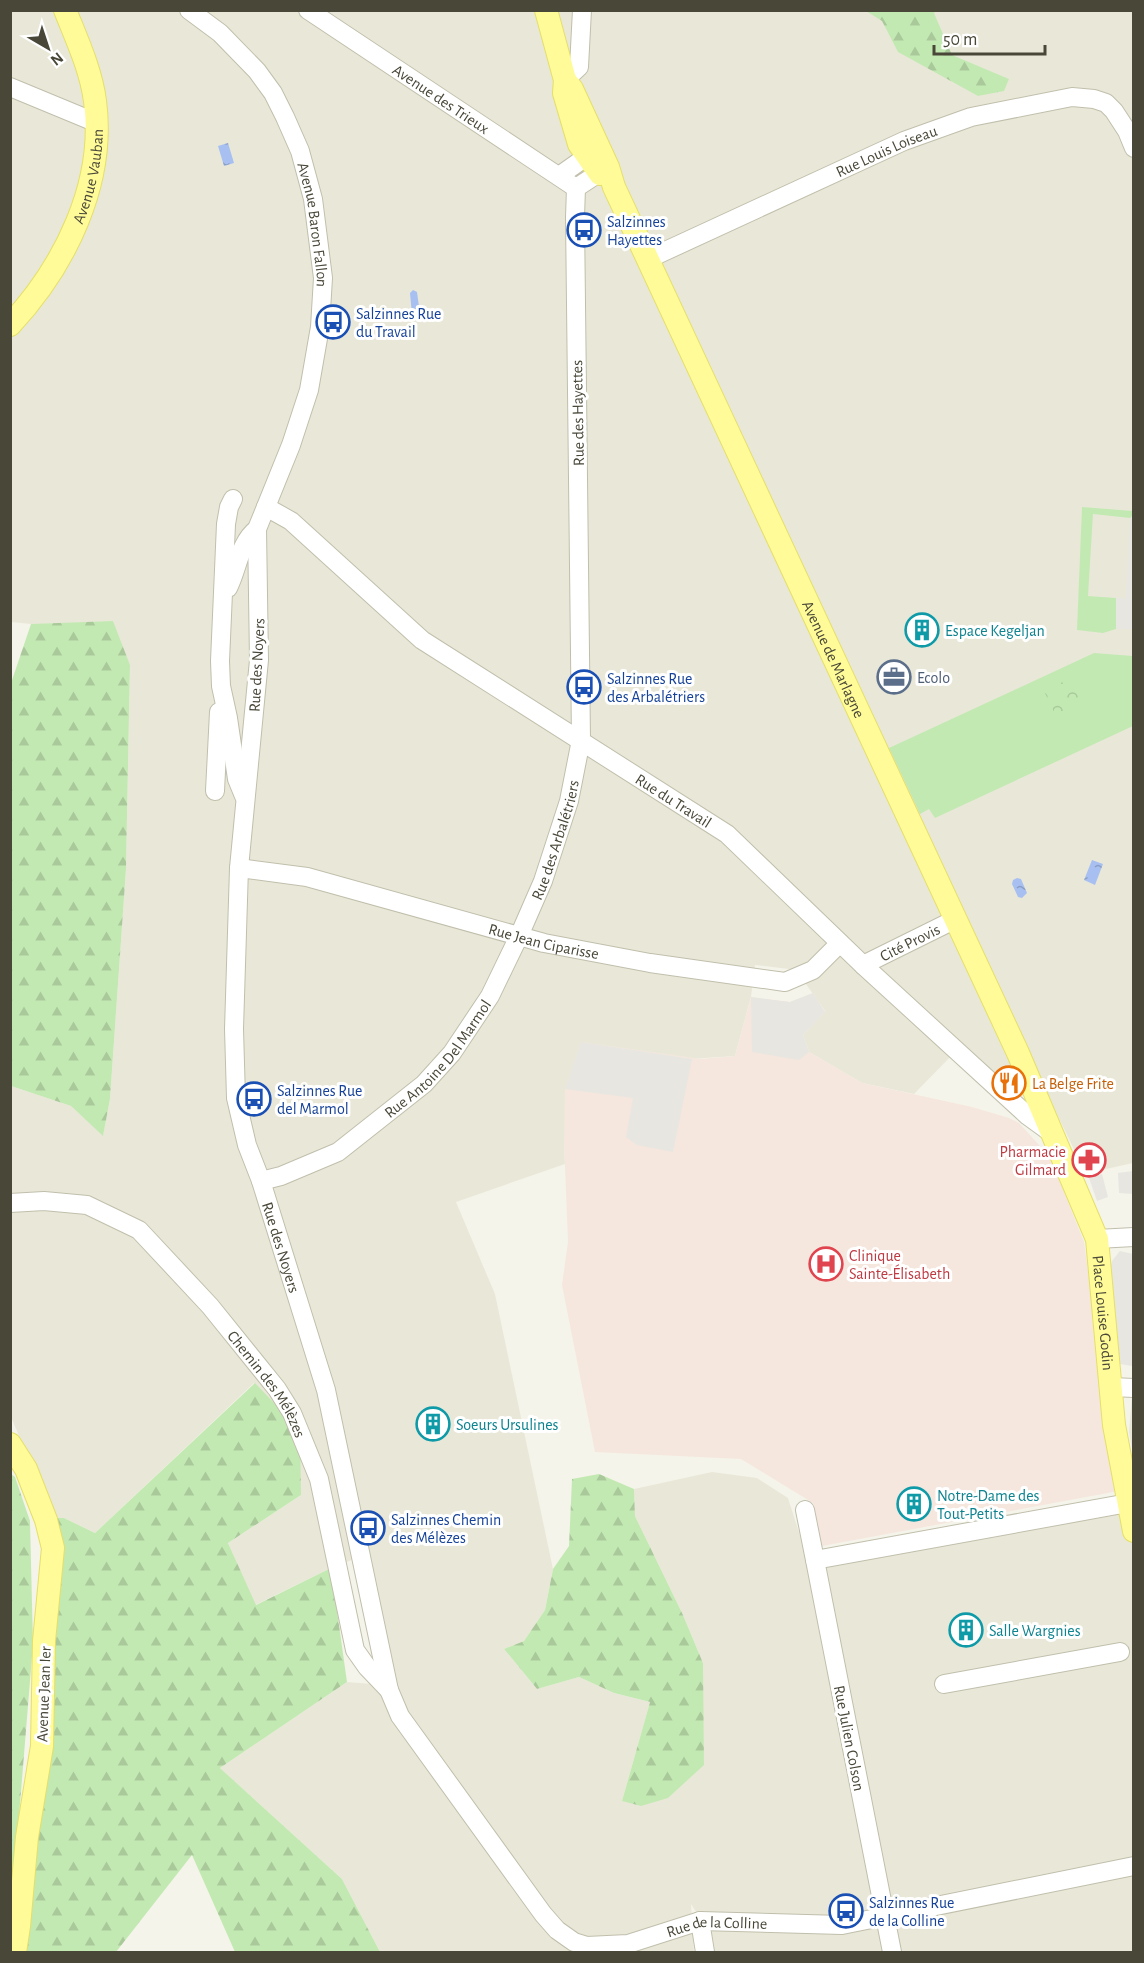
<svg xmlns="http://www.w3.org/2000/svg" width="1144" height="1963" font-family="'Alegreya Sans',sans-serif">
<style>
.residential{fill:#e9e8d8}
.medical{fill:#f5e7de}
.grass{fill:#c3e9b3}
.forest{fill:url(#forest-firs)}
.park{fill:url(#park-crowns)}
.parking{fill:#e7e6e1}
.water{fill:url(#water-ripples)}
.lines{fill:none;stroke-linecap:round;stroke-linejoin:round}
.minor-casing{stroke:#c1bfac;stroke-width:20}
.major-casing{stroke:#e5df68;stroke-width:24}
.minor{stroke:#fff;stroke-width:18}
.major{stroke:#fffb99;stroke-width:22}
.labels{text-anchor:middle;stroke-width:6;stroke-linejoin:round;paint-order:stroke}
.street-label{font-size:16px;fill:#494738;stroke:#fff}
.transit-label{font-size:16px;fill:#164399;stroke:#fff;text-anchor:start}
.culture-label{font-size:16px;fill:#0d838f;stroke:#fff;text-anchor:start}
.service-label{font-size:16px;fill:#4e5e75;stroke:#fff;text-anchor:start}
.food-label{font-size:16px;fill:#c56008;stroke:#fff;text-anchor:start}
.health-label{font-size:16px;fill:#be3a42;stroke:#fff;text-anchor:end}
</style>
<defs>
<pattern id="forest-firs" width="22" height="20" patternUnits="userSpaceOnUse" patternTransform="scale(1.5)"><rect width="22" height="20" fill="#c3e9b3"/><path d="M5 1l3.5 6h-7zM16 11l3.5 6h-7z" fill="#a9c99b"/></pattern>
<pattern id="park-crowns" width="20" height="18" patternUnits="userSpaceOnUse" patternTransform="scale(1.5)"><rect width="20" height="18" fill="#c3e9b3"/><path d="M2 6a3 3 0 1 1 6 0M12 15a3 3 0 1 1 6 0" fill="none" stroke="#a9c99b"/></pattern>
<pattern id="water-ripples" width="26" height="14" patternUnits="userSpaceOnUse" patternTransform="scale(1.5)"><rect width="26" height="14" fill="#a7c0f1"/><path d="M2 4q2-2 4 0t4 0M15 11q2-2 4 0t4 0" fill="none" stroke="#8a9ec4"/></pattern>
</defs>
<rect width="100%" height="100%" fill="#f5f4ea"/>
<g class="residential">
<polygon points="10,11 1133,11 1133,1163 1097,1171 1087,1170 1081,1164 1042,1083 1012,1094 960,1047 914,1094 862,1083 809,1052 803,1035 825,1011 796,970 755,965 751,997 735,1056 692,1059 564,1142 565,1164 456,1202 495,1294 553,1569 545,1610 524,1641 504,1649 537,1689 579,1677 614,1693 650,1702 622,1801 703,1663 683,1615 635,1516 634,1489 712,1472 757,1478 788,1498 804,1548 832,1564 1133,1508 1133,1952 714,1952 713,1939 691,1904 694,1952 380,1952 342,1879 220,1768 347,1682 398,1686 365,1555 331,1568 255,1605 228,1543 301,1495 254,1383 95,1533 64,1518 54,1518 11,1417 11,1086 71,1106 103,1135 110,1099 126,869 130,665 31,624 11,622"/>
<polygon points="1133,1384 1133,1454 1129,1432"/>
</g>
<polygon class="medical" points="813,993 825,1012 803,1035 809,1052 862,1083 972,1107 1009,1118 1019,1123 1050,1157 1084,1242 1103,1379 1124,1490 822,1546 813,1503 741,1459 595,1452 562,1285 568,1242 564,1142 565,1089 581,1042 700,1059 735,1056 751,997 790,1002"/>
<g class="grass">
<polygon points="1082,507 1133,511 1133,515 1130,518 1093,514 1088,596 1116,598 1116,629 1103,633 1077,630"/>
<polygon points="1094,653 1133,656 1133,726 935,818 929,809 920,814 889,748"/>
</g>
<g class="forest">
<polygon points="866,11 936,11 934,13 952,55 1009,79 1004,91 978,96 898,52 882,21"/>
<polygon points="113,621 130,665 126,869 110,1099 103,1136 71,1106 11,1086 10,686 31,624"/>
<polygon points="255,1383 300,1430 301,1495 228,1543 256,1605 331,1568 347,1682 220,1768 342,1879 380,1952 235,1952 192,1855 116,1952 23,1952 54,1518 64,1518 95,1533"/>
<polygon points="11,1474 15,1477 30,1521 33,1644 16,1853 11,1883"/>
<polygon points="599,1474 634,1489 635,1516 683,1615 703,1663 704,1765 668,1798 641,1806 622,1801 650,1702 614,1693 579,1677 537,1689 504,1649 524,1641 545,1610 553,1569 569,1546 572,1479"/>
</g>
<polygon class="park" points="1075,676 1087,704 1057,718 1044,691"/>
<g class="parking">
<polygon points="1133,515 1133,629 1116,629 1116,598 1126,598 1130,519"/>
<polygon points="813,993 825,1012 803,1035 809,1052 799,1060 752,1052 751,997 790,1002"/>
<polygon points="581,1042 692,1059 673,1152 637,1145 626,1137 633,1098 565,1089"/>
<polygon points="1133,1171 1133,1194 1119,1193 1118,1173"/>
<polygon points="1102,1174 1108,1197 1097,1201 1089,1178"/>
<polygon points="1120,1251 1133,1254 1134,1349 1132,1366 1120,1364 1110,1270 1112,1261"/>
</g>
<g class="water">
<polygon points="228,143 234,163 224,166 218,146"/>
<polygon points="413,290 417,292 420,314 412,315 410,293"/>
<polygon points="1092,860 1103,864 1095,885 1084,880"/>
<polygon points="1017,878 1021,879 1027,893 1022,898 1018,897 1012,884 1013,880"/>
</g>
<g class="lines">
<defs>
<g id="minor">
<path id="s1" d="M189,10L220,33L257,71L273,93L285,117L300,151L313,199L323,278L320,327L309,390L291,445L257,529L259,660L239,868L234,1029L236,1098L247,1145L261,1181L326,1390L389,1690L400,1716L543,1914L557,1930L574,1942L587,1946L628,1944L700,1921L842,1925L1134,1866"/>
<path id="s2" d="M308,10L576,188"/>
<polyline points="565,80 579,67 582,10"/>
<polyline points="10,87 97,123"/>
<polyline points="559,176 593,152 608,167 576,188"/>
<path id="s3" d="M648,259L904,141L971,117L1072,97L1094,99L1106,103L1114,111L1127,131L1134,148"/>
<polyline points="233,499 229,507 226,524 220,661 221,686 228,718 237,779 244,796"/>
<path id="s4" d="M266,507L291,521L422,640L727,834L863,965L1028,1116L1050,1132"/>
<path d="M228,588C238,569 239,543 257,529"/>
<polyline points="215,791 219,712"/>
<path id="s5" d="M239,868L307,877L544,943L650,963L785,982L813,970L840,943"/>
<path id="s6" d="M863,965L956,919"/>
<path id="s7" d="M261,1181L281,1176L338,1152L424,1084L452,1053L490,996L519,936L543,881L569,801L581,740L575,217L576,188"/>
<path id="s8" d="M10,1203L44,1201L87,1205L139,1230L210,1306L277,1389L292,1413L319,1479L355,1650L367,1667L389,1690"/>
<polyline points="1097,1239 1134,1237"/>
<polyline points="1112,1387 1134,1388"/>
<polyline points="805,1510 815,1560"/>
<polyline points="944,1684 1120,1652"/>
<polyline points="700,1921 705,1952"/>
<polyline points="892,1952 815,1560 1128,1503"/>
</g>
<g id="major">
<polyline points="546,10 565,80 564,93 579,144 600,174"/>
<path id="s9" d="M565,80L572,89L608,167L614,187L1018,1053L1097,1239L1114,1425L1134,1531"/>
<path id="s10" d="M10,325C65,266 106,183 95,101C91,70 77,40 65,10"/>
<polyline points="10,1444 26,1469 46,1520 53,1548 44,1641 42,1746 27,1837 19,1926 15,1952"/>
</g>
</defs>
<use href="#minor" class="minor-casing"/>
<use href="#major" class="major-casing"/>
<use href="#minor" class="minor"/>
<use href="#major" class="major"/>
</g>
<defs>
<symbol id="bus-ring" viewBox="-11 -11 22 22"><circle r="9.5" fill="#fff" stroke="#1a4fb4" stroke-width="1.5"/><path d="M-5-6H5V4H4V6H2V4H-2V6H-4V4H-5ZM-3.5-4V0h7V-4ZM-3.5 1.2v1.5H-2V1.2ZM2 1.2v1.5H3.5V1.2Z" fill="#1a4fb4"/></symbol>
<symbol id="building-ring" viewBox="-11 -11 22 22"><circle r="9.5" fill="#fff" stroke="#0f9aa8" stroke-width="1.5"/><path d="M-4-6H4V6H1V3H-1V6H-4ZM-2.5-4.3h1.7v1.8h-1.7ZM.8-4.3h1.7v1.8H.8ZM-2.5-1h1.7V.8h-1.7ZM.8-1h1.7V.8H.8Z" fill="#0f9aa8"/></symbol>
<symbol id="office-ring" viewBox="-11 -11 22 22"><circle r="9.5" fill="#fff" stroke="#5c6f8a" stroke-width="1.5"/><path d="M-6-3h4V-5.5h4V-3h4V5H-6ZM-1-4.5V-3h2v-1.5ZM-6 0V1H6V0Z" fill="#5c6f8a"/></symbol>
<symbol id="restaurant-ring" viewBox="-11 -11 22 22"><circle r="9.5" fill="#fff" stroke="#e8710a" stroke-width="1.5"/><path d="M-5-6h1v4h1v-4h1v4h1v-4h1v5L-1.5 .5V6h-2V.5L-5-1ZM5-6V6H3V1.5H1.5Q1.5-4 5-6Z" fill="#e8710a"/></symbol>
<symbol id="pharmacy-ring" viewBox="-11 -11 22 22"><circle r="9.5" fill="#fff" stroke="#e0444e" stroke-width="1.5"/><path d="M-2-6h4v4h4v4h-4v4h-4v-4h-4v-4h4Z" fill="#e0444e"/></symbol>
<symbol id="hospital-ring" viewBox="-11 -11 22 22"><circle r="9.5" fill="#fff" stroke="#e0444e" stroke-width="1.5"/><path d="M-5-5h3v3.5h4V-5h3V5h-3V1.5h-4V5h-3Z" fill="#e0444e"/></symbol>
</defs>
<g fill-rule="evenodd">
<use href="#bus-ring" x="565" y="211" width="38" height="38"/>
<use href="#bus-ring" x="314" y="303" width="38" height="38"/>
<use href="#building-ring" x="903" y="611" width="38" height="38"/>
<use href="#office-ring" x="875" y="658" width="38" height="38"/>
<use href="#bus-ring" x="565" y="668" width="38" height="38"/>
<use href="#restaurant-ring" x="990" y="1064" width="38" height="38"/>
<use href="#bus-ring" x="235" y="1080" width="38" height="38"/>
<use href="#pharmacy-ring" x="1070" y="1141" width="38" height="38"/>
<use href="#hospital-ring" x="807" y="1245" width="38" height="38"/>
<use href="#building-ring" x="414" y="1405" width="38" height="38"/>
<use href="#building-ring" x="895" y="1485" width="38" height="38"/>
<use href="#bus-ring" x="349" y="1509" width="38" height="38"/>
<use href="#building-ring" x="947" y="1611" width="38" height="38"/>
<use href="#bus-ring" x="827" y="1892" width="38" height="38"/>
</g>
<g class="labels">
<g class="street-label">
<text dy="6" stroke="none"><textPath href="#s2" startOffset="160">Avenue des Trieux</textPath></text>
<text dy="6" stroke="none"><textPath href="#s3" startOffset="262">Rue Louis Loiseau</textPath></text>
<text dy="6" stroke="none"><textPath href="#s10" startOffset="171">Avenue Vauban</textPath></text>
<text dy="6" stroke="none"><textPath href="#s1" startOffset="258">Avenue Baron Fallon</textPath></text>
<text transform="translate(577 413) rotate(-91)" y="6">Rue des Hayettes</text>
<text dy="6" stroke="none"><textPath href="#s9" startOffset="639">Avenue de Marlagne</textPath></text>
<text transform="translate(256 665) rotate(-87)" y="6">Rue des Noyers</text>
<text dy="6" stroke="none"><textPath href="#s4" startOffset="504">Rue du Travail</textPath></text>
<text dy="6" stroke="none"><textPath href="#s7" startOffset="472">Rue des Arbalétriers</textPath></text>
<text dy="6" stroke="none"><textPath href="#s5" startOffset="314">Rue Jean Ciparisse</textPath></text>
<text dy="6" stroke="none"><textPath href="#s6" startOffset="52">Cité Provis</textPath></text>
<text dy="6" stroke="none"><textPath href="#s7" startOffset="220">Rue Antoine Del Marmol</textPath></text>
<text dy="6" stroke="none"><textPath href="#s1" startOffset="1300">Rue des Noyers</textPath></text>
<text dy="6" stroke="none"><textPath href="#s9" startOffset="1350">Place Louise Godin</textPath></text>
<text dy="6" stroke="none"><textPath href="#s8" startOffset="336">Chemin des Mélèzes</textPath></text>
<text transform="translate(43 1694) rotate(-88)" y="6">Avenue Jean Ier</text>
<text transform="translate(850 1738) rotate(79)" y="6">Rue Julien Colson</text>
<text dy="6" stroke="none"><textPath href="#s1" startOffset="2217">Rue de la Colline</textPath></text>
</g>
<g class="transit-label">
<text x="607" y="227">Salzinnes<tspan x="607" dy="18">Hayettes</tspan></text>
<text x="356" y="319">Salzinnes Rue<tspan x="356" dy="18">du Travail</tspan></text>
<text x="607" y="684">Salzinnes Rue<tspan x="607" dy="18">des Arbalétriers</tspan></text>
<text x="277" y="1096">Salzinnes Rue<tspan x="277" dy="18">del Marmol</tspan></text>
<text x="391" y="1525">Salzinnes Chemin<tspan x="391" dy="18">des Mélèzes</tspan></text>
<text x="869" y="1908">Salzinnes Rue<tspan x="869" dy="18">de la Colline</tspan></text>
</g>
<g class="culture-label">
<text x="945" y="636">Espace Kegeljan</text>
<text x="456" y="1430">Soeurs Ursulines</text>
<text x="937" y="1501">Notre-Dame des<tspan x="937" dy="18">Tout-Petits</tspan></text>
<text x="989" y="1636">Salle Wargnies</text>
</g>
<g class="service-label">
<text x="917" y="683">Ecolo</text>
</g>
<g class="food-label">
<text x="1032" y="1089">La Belge Frite</text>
</g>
<g class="health-label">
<text x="1066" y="1157">Pharmacie<tspan x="1066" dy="18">Gilmard</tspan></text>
<text x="849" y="1261" text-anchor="start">Clinique<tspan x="849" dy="18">Sainte-Élisabeth</tspan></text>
</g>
</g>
<rect width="1144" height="1963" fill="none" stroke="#494738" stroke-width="24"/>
<g transform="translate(48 48) rotate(141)" stroke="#ffffff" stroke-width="4.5" paint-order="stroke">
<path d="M0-4.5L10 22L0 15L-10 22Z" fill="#494738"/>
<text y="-9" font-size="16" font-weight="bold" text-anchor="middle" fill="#494738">N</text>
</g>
<path d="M934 45v9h111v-9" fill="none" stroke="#494738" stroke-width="3"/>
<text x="943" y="45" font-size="18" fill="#494738" stroke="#ffffff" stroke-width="4.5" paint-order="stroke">50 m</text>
</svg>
